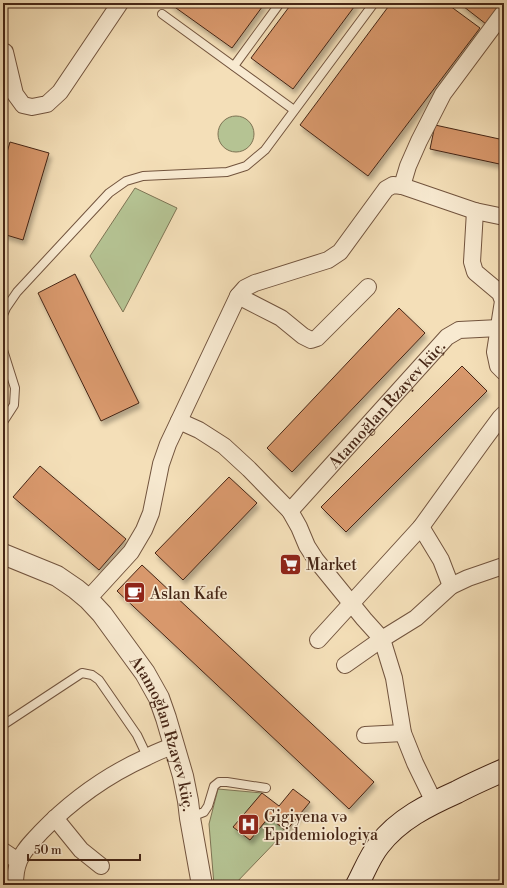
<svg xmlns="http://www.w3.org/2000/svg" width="507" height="888" font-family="'Libre Bodoni',serif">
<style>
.green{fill:#b5c393;stroke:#7e7454}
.building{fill:#d8986c;stroke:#462616;filter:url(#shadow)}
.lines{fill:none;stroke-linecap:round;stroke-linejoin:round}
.service-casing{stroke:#72543e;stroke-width:10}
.minor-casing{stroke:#72543e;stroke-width:18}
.tertiary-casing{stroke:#72543e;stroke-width:22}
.secondary-casing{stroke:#462616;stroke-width:24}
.service{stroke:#f8ead1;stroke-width:8}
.minor{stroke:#f8ead1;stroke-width:16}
.tertiary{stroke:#f8ead1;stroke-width:20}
.secondary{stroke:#f8ead1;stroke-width:22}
.labels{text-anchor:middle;stroke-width:3.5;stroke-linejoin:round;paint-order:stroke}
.street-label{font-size:16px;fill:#462616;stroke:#f8ead1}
.poi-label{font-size:16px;fill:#462616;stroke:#f8ead1;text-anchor:start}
</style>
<defs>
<filter id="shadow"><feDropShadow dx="2.5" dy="4.5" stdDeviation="2" flood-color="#0004"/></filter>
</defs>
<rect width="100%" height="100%" fill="#f4dfb8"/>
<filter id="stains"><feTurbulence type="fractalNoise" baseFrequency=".005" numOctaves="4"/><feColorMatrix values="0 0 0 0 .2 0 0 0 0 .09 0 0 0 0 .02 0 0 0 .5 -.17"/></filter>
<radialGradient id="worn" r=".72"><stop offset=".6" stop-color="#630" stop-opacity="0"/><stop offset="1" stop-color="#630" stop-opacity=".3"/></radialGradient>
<g class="green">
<circle cx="236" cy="134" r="18"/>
<polygon points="135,188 177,208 123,312 90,256"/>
<polygon points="218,789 262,793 234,827 250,840 269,817 286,831 234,885 214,885 209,824"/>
</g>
<g class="building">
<polygon points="169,3 265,3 232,48"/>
<polygon points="292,3 357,3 293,89 251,58"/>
<polygon points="391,3 446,3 480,28 368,176 300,125"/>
<polygon points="459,3 502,3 486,24"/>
<polygon points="435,125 504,140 504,165 430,149"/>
<polygon points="10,142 49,153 23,240 3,234 3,166"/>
<polygon points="75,274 139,403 101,421 38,293"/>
<polygon points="399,308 425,333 292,472 267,448"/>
<polygon points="462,366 487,391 346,532 321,507"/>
<polygon points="40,466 126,539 99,570 13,497"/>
<polygon points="229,477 257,503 183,580 155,553"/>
<polygon points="142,565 374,782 349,809 117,591"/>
<polygon points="293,789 310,802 286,831 269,817 250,840 233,827 262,793 279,806"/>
</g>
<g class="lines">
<defs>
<g id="service">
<polyline points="162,14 294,110"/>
<polyline points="234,66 280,3"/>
<polyline points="3,315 6,308 17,292 109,193 126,181 143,176 227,172 246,166 265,150 374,3"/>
<polyline points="3,350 15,388 14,405 3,422"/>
<polyline points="3,725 82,673 92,675 99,680 137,735 147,756"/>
<polyline points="191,817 204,812 208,806 214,786 219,782 227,782 266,788"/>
</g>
<g id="minor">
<polyline points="5,52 15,94 23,105 32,107 47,104 60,92 120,3"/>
<polyline points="402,186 408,166 419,141 443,94 504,12"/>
<polyline points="475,211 472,262 475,272 500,293 503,301 495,352 498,366 504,372"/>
<polyline points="238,296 281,318 303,336 311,340 317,338 368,287"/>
<polyline points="179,421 199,430 224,446 249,469 290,511 299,527 307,546 316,560 364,619 382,639 394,678 403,733 415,763 434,802"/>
<path id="s1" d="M290,511L447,337L459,330L499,328"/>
<polyline points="421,527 441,560 451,586"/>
<polyline points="88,599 131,552 144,530 151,513 161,464 168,444 238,296 245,288 255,283 328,260 340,252 386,189 393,185 402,186 475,211 504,217"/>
<polyline points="318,640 421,527 483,441 500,418 504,414"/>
<polyline points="345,665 382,639 416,618 451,586 468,578 503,566"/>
<polyline points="365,735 403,733"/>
<polyline points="55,818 81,850 101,866"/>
<polyline points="3,851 18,861"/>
<path d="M15,885C15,878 16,868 19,861C23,850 33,841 41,832C71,801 107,775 147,757C156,752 165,749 175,745"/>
</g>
<g id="tertiary">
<path id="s2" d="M3,554L57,576L76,589L88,599L102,614L145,673L159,698L166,718L183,776L188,801L190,818L202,885"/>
</g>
<path id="secondary" d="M357,885C364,872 370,856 379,845C399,819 428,805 457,792C472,784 488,777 504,770"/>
</defs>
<use href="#service" class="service-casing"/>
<use href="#minor" class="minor-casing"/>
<use href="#tertiary" class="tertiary-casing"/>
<use href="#secondary" class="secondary-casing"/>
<use href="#service" class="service"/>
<use href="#minor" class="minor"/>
<use href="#tertiary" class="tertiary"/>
<use href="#secondary" class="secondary"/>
</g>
<defs>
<symbol id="supermarket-square" viewBox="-11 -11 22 22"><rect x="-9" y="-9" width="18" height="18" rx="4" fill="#8f2418" stroke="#f8ead1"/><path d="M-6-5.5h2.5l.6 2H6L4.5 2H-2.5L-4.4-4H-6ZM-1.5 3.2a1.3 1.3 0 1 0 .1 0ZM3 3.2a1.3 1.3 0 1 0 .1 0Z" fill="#fff"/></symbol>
<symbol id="cafe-square" viewBox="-11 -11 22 22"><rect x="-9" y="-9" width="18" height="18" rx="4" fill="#8f2418" stroke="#f8ead1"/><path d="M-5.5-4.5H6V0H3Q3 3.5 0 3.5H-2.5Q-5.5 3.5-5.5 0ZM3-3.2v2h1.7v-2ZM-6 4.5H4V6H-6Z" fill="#fff"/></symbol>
<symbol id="hospital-square" viewBox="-11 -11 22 22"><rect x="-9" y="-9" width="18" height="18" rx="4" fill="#8f2418" stroke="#f8ead1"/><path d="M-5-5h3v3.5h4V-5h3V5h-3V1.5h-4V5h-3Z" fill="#fff"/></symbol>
</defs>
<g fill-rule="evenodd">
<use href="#supermarket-square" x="278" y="552" width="25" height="25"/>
<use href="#cafe-square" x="122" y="580" width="25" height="25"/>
<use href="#hospital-square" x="236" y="812" width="25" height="25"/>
</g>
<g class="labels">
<g class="street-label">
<text dy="6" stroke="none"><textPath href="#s1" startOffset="144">Atamoğlan Rzayev küç.</textPath></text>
<text dy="6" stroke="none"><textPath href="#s2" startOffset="254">Atamoğlan Rzayev küç.</textPath></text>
</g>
<g class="poi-label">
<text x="306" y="570">Market</text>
<text x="150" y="599">Aslan Kafe</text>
<text x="264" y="822">Gigiyena və<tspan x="264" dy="18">Epidemiologiya</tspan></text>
</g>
</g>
<rect width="507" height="888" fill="none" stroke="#f4dfb8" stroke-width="16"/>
<rect x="4" y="4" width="499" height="880" fill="none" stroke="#462616" stroke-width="2"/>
<rect x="8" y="8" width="491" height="872" fill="none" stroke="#462616"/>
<path d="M28 854v6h112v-6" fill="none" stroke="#462616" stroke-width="2"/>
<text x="34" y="854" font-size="12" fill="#462616" stroke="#f8ead1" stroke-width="3" paint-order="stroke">50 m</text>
<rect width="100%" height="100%" filter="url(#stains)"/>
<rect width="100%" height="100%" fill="url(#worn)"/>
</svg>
